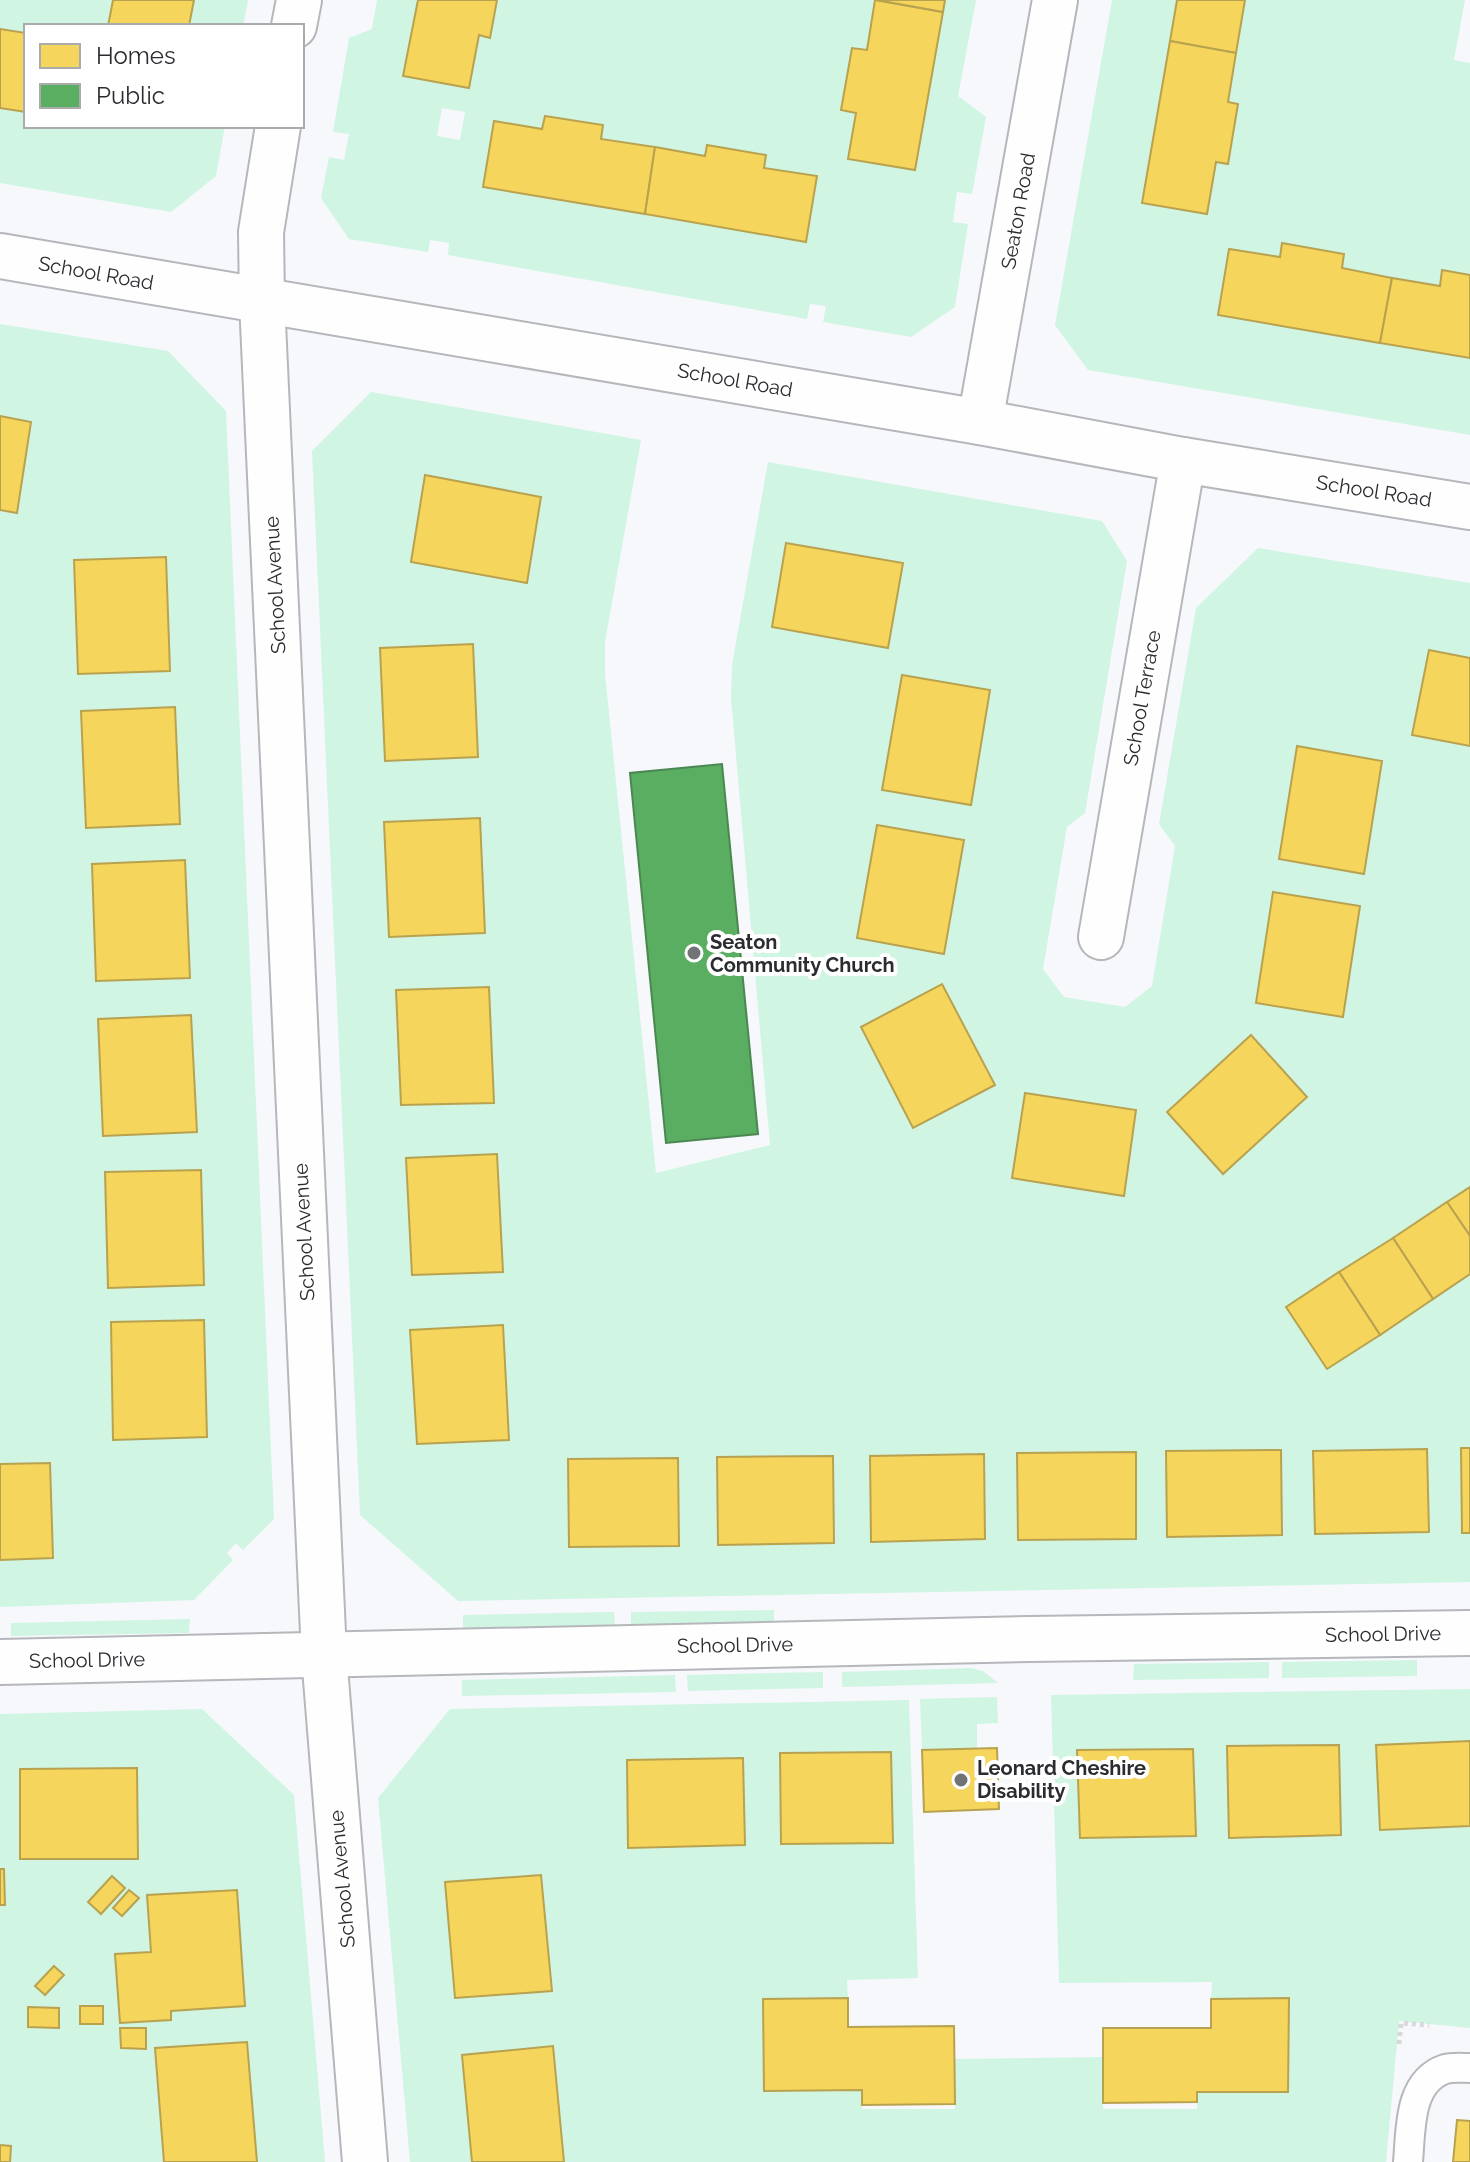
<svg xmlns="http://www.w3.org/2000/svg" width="1470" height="2162" font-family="Raleway,sans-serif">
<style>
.green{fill:#d0f5e3;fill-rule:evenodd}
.homes{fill:#f6d55c;stroke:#b9a24f;stroke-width:2}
.public{fill:#5aae61;stroke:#4c8752;stroke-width:2}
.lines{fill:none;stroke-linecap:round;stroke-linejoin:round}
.service-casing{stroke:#b5b7bb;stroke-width:32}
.minor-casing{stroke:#b5b7bb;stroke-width:48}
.tertiary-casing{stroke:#b5b7bb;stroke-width:48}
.path{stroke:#d7d9da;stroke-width:5;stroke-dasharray:4 4;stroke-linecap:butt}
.service{stroke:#fefeff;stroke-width:28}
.minor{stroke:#fefeff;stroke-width:44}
.tertiary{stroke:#fefeff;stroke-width:44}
.poi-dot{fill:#717377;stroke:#fff;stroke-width:3}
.labels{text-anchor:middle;stroke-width:8;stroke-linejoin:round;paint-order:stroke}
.street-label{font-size:20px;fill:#2a2c30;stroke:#fff}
.poi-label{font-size:20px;font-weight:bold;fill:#2a2c30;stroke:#fff;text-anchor:start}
</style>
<rect width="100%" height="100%" fill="#f6f8fc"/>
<g class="green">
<polygon points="0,0 113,0 108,25 110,26 26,26 26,33 0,29"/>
<polygon points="194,0 248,0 243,26 189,26"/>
<path d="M377,0H418L404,76L469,88L479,35L490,38L497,0H875L867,50L852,48L841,109L856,113L848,159L915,170L945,0H976L958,96L986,117L972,194L957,192L953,222L968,224L955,307L911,337L823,322L826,306L810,304L807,319L448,255L449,243L430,240L428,252L349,239L321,198L329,157L344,160L349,134L333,132L349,38L372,29ZM442,108L465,112L460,140L437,136ZM545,116L603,125L601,139L705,156L707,145L766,155L764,168L817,176L645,214L484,187L494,121L542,129Z"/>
<polygon points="1112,0 1177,0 1142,202 1207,214 1216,162 1238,104 1228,102 1245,0 1465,0 1454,60 1470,63 1470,275 1443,270 1440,286 1342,268 1344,254 1282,244 1280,257 1218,315 1470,358 1470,435 1088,370 1055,325"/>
<polygon points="0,108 26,112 26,126 225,126 216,176 171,212 0,183"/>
<polygon points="0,324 168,351 226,411 274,1519 243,1550 236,1543 227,1553 233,1560 194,1600 0,1607"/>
<polygon points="371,392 641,440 605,642 605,674 656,1173 770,1145 731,698 732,666 736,642 768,462 1102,521 1127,561 1085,813 1067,827 1043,969 1064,997 1125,1007 1152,986 1175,846 1159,824 1196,608 1258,548 1470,583 1470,1582 458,1601 360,1515 312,451"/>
<polygon points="774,1610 774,1625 631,1627 631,1612"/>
<polygon points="614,1612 615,1628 463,1631 463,1615"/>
<polygon points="190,1619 189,1633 11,1636 11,1623"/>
<polygon points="1417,1660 1417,1676 1282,1678 1282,1662"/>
<polygon points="1269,1662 1269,1678 1133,1680 1134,1664"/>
<polygon points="971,1668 983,1671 998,1683 842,1687 842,1672"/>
<polygon points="823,1672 823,1688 688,1691 687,1675"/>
<polygon points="675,1675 676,1692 462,1696 462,1680"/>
<polygon points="1470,1689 1470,2028 1399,2021 1386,2162 410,2162 378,1798 450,1709 909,1700 918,1978 847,1980 848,1998 763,1999 764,2091 862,2090 862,2109 955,2109 955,2059 1103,2057 1103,2109 1197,2109 1197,2092 1288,2091 1289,1999 1211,1999 1212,1982 1059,1983 1051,1695"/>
<polygon points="997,1697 998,1723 977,1724 977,1749 922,1750 920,1699"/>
<polygon points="202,1709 294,1795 325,2162 0,2162 0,1714"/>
</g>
<g class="homes">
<polygon points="113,0 194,0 189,26 108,26"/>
<polygon points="418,0 497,0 490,38 479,35 469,88 403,76"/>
<polygon points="875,0 943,12 915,170 848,159 856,113 841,110 852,48 867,50"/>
<polygon points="877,0 945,0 943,12"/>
<polygon points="1177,0 1245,0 1236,53 1170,41"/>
<polygon points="0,29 26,33 26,112 0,108"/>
<polygon points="1170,41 1236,53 1228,102 1238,104 1228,164 1216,162 1207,214 1142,203"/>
<polygon points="545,116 603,125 601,139 655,147 645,214 483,187 494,121 542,129"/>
<polygon points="707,145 766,155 764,168 817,176 806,242 645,214 655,147 705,156"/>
<polygon points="1282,243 1344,254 1342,268 1392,278 1380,343 1218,315 1229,249 1280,257"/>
<polygon points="1442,270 1470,275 1470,358 1380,343 1392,278 1440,286"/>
<polygon points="0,416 31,422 17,513 0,510"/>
<polygon points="425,475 541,497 527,583 411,562"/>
<polygon points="786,543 903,563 888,648 772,627"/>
<polygon points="166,557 170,671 78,674 74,560"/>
<polygon points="473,644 478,757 385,761 380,648"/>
<polygon points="1429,650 1470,658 1470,746 1412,735"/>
<polygon points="902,675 990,690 971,805 882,790"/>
<polygon points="175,707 180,824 86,828 81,711"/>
<polygon points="1297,746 1382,761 1364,874 1279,859"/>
<polygon points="480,818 485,933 389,937 384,822"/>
<polygon points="877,825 964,840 944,954 857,938"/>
<polygon points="185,860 190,978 96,981 92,864"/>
<polygon points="1273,892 1360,906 1343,1017 1256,1003"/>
<polygon points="942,984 995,1085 913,1128 861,1027"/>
<polygon points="489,987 494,1103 401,1105 396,990"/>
<polygon points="191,1015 197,1132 103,1136 98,1019"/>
<polygon points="1251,1035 1307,1097 1223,1174 1167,1112"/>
<polygon points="1025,1093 1136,1110 1124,1196 1012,1178"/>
<polygon points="497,1154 503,1272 412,1275 406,1158"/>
<polygon points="201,1170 204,1285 108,1288 105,1172"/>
<polygon points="1470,1187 1470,1236 1447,1202"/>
<polygon points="1447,1202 1470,1236 1470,1274 1433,1299 1393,1238"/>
<polygon points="1393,1238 1433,1299 1380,1335 1339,1272"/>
<polygon points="1339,1272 1380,1335 1327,1369 1286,1307"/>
<polygon points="204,1320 207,1437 113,1440 111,1322"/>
<polygon points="503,1325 509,1440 417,1444 410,1330"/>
<polygon points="1461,1448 1470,1448 1470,1533 1462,1533"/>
<polygon points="1427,1449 1429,1532 1315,1534 1313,1451"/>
<polygon points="1281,1450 1282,1535 1167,1537 1166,1451"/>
<polygon points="1136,1452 1136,1539 1018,1540 1017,1453"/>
<polygon points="984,1454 985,1539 871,1542 870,1456"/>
<polygon points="833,1456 834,1543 718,1545 717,1457"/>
<polygon points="678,1458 679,1546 569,1547 568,1459"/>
<polygon points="50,1463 53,1558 0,1560 0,1464"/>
<polygon points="1470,1741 1470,1826 1380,1830 1376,1745"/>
<polygon points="1339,1745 1341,1835 1229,1838 1227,1746"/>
<polygon points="997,1748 999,1809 924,1812 922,1750"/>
<polygon points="1193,1749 1196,1836 1080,1838 1077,1750"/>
<polygon points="891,1752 893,1843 781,1844 780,1753"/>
<polygon points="743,1758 745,1845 628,1848 627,1760"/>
<polygon points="137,1768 138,1859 20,1859 20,1769"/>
<polygon points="0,1869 4,1869 5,1905 0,1905"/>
<polygon points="541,1875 552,1991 455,1998 445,1882"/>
<polygon points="112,1876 125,1888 101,1914 88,1902"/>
<polygon points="129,1890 139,1898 122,1916 113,1908"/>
<polygon points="237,1890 245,2006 171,2011 171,2020 120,2023 115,1954 151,1952 147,1895"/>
<polygon points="54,1966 64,1975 45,1995 35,1986"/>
<polygon points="848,1998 848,2027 954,2026 955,2104 862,2105 862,2090 764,2091 763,1999"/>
<polygon points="1289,1998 1288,2092 1197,2092 1197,2102 1103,2103 1103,2028 1211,2028 1211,1999"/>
<rect x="80" y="2006" width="23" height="18"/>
<polygon points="28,2007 59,2008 59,2028 28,2027"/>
<polygon points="120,2028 146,2028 146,2049 121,2048"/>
<polygon points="247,2042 257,2162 164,2162 155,2048"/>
<polygon points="553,2046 564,2162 472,2162 462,2055"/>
<polygon points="1457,2120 1470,2121 1470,2162 1453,2162"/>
<polygon points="0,2145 11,2146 10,2162 0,2162"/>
</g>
<polygon class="public" points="722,764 758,1134 666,1143 630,773"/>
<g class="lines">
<defs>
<path id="service" d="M1408,2162C1411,2129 1408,2082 1445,2069C1453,2067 1462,2068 1470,2068"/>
<g id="minor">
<polyline points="294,26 299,0"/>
<polyline points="278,126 261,232 262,301 324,1655 365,2162"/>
<polyline points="980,422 1055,0"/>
<polyline points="1101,937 1183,460"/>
<polyline points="0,1662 1030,1639 1470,1633"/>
</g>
<polyline id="tertiary" points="0,256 980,422 1183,460 1470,507"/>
</defs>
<use href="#service" class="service-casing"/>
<use href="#minor" class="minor-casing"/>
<use href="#tertiary" class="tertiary-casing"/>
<polyline class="path" points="1399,2044 1401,2023 1429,2025"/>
<use href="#service" class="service"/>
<use href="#minor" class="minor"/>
<use href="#tertiary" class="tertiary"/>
</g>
<g class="poi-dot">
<circle cx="694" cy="953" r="8"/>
<circle cx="961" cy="1780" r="8"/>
</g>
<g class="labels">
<g class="street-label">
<text transform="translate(1018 211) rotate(-80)" y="7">Seaton Road</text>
<text transform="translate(96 273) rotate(10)" y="7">School Road</text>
<text transform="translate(735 380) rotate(10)" y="7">School Road</text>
<text transform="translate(1374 491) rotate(9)" y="7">School Road</text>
<text transform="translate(275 585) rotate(-93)" y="7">School Avenue</text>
<text transform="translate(1142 698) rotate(-80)" y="7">School Terrace</text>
<text transform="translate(304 1232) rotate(-93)" y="7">School Avenue</text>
<text transform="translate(1383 1634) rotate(-1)" y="7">School Drive</text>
<text transform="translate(735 1645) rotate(-1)" y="7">School Drive</text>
<text transform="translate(87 1660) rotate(-1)" y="7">School Drive</text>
<text transform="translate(342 1879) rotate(-95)" y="7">School Avenue</text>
</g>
<g class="poi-label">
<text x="710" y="949">Seaton<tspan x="710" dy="23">Community Church</tspan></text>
<text x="977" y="1775">Leonard Cheshire<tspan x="977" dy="23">Disability</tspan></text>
</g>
</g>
<rect x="24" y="24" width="280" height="104" fill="#ffffff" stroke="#aaabac" stroke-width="2"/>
<rect x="40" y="44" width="40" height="24" fill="#f6d55c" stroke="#aaabac" stroke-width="2"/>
<text x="96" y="64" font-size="24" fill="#2a2c30">Homes</text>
<rect x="40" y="84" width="40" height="24" fill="#5aae61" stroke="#aaabac" stroke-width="2"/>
<text x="96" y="104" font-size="24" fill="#2a2c30">Public</text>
</svg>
